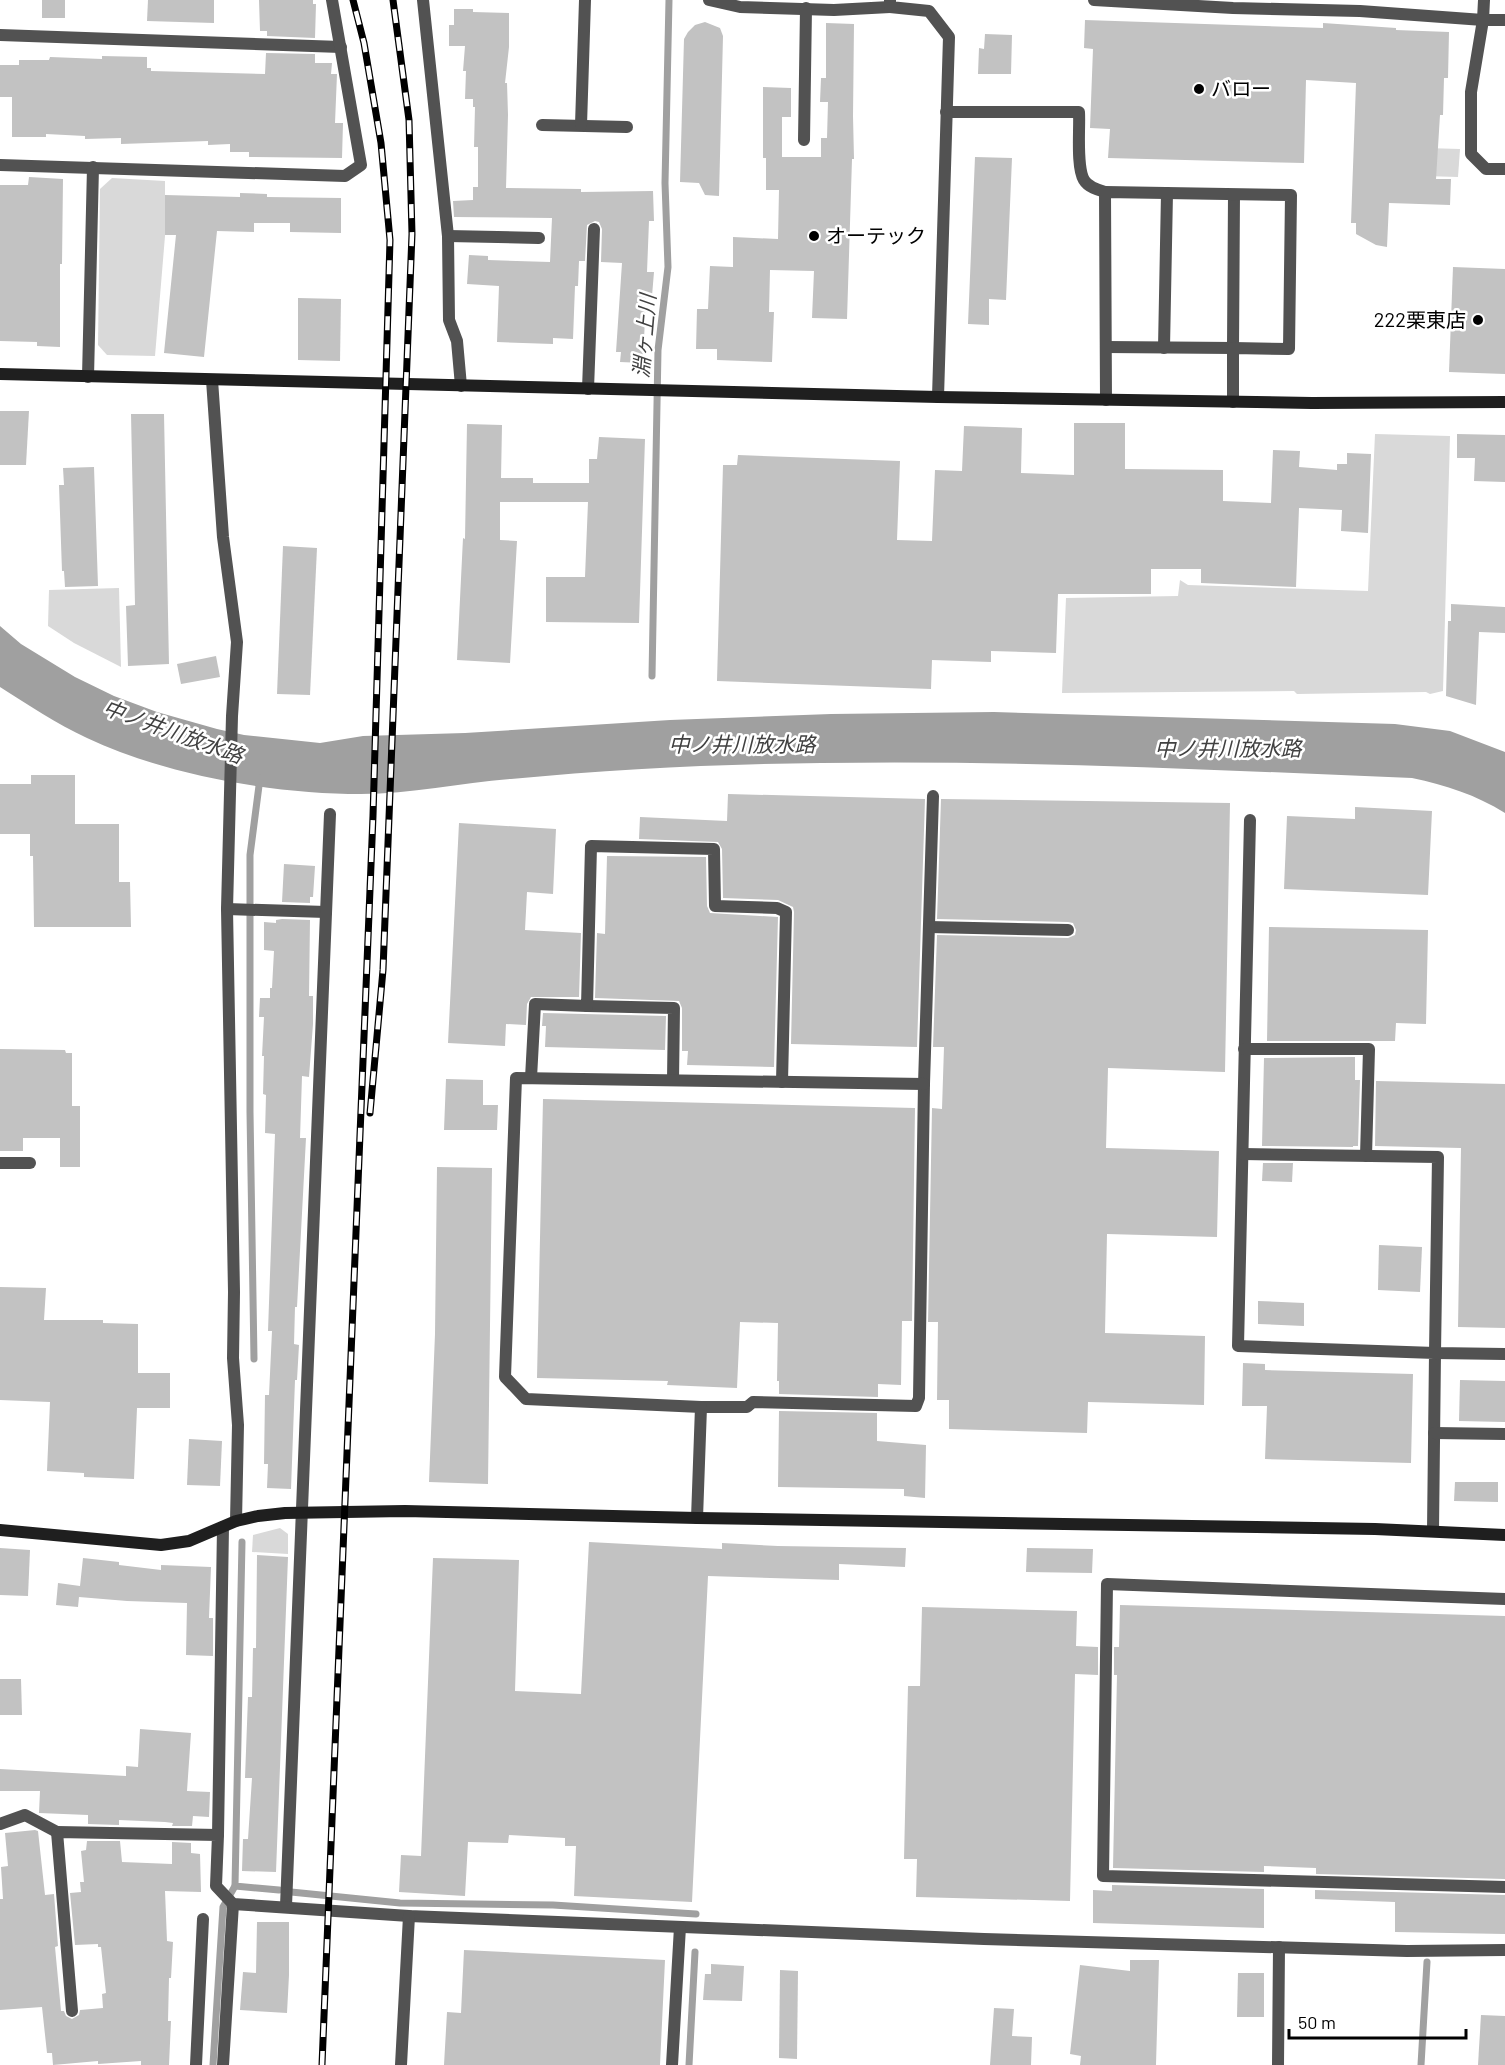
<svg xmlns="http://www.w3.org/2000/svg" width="1505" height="2065" font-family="Barlow,'Noto Sans JP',sans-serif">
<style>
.green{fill:#d9d9d9}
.water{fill:#a0a0a0}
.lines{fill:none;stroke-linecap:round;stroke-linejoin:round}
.stream{stroke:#a0a0a0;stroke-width:7}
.building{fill:#c2c2c2}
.lane{stroke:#525252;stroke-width:12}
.street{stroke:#525252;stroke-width:12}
.secondary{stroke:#1f1f1f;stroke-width:12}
.rail-casing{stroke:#000;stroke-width:7}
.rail{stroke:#fff;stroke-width:4.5;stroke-dasharray:14;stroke-linecap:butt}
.poi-dot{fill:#000;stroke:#fff;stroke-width:2}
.labels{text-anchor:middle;stroke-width:5;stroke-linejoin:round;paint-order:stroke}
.poi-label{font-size:20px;fill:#000;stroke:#fff;text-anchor:start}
.water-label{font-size:21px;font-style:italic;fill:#414141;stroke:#fff}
</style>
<rect width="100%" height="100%" fill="#fff"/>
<g class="green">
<polygon points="1392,147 1460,149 1458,177 1391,175"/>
<polygon points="112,178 165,181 165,236 155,356 107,355 98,345 100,189"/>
<polygon points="1375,434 1450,436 1443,691 1430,694 1426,692 1297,694 1294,691 1062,693 1066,598 1178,596 1180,580 1188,585 1368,591"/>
<polygon points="119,588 121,667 74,643 48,626 49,590"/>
<polygon points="280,1528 288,1534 288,1554 252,1552 253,1535"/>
</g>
<path class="water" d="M0,626L21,644L75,677L114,696L157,712L217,729L244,735L320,743L363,736L465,733L670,720L831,714L994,712L1395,724L1450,731L1505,752V813C1476,795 1446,785 1412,778C1215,770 1018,760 821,763C718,764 614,769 511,779C461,783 411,794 361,794C274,794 165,775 87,738C57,724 28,705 0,687Z"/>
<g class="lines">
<g class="stream">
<polyline points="652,676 658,350 668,267 665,183 669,0"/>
<polyline points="254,1359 250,1112 250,855 260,778"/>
<polyline points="242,1542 235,1886 279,1890"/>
<polyline points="291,1892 400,1903 553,1905 696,1914"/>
<polyline points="213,2065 223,1907 235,1886"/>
<polyline points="689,2065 695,1952"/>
<polyline points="1421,2065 1427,1962"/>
</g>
</g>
<g class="building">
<rect x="42" y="0" width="23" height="18"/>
<polygon points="148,0 214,0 214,23 147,21"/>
<polygon points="259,0 313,0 313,4 316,4 315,38 267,36 267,31 260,31"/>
<polygon points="454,9 473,9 473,12 509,13 509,47 505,83 507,83 508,115 506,188 581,189 581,192 653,191 654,221 649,221 647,272 654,272 652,296 646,295 643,363 620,362 621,352 616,352 622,263 601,262 602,229 599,222 595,221 587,225 585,261 579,261 578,286 575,286 573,339 553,338 553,344 497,342 499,286 467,284 469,255 488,256 488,260 550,262 552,218 454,217 453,201 473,200 473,187 478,187 478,147 474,147 475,107 473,107 473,99 465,99 466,71 463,71 465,46 449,46 449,25 454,25"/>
<polygon points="1085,20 1323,28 1323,23 1396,28 1396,30 1449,32 1448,78 1444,78 1443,115 1440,115 1436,179 1451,179 1450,205 1389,203 1387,247 1376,245 1356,234 1356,223 1351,223 1356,83 1306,80 1304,163 1108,158 1110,129 1090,128 1093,49 1084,48"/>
<polygon points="705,22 720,28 723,36 719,196 705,195 699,183 680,182 684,39 688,32 695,25"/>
<polygon points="826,23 854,24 853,116 854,159 852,159 847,319 812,318 814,271 770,270 769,312 774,312 772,362 717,360 717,349 696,349 697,309 708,309 710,266 733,267 733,237 778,239 779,190 766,190 766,158 763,158 763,87 791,88 791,117 782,117 782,157 821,157 821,138 827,138 828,102 820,102 821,78 826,78"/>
<polygon points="985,34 1012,35 1011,74 978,74 979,48 984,49"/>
<polygon points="266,53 315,54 315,63 332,63 331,74 337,74 335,123 343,123 342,158 249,157 249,152 230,152 230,144 208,145 208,141 121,144 121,138 85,139 85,136 46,134 46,137 12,137 12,97 0,97 0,65 19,65 19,60 49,60 50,57 102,59 102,56 147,57 147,68 151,68 151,71 265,74"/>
<polygon points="975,157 1012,158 1006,300 989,299 989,325 968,324"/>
<polygon points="29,177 63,179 62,264 60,264 60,347 37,346 37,342 0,341 0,185 28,185"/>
<polygon points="240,193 267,194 267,197 341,198 341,233 290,232 290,223 254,223 254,232 217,231 204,357 164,353 176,235 165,235 165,195 240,197"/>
<polygon points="1453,267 1505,269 1505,374 1449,372"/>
<polygon points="298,298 341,299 340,361 298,360"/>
<polygon points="0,411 29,411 26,465 0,465"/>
<polygon points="131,414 164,414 169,664 128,666 126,606 135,605"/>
<polygon points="1074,423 1125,423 1125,469 1223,470 1223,501 1271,503 1273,450 1300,451 1299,467 1337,470 1337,464 1347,464 1347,453 1371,454 1368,533 1341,531 1342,510 1299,508 1296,587 1201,583 1201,569 1151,569 1151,594 1058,594 1056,653 991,651 991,662 932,660 931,689 717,681 723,465 737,465 738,455 900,461 897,540 932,541 935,470 962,471 964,426 1022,428 1021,473 1074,475"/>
<polygon points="467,424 502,425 501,478 533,478 533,483 589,483 589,459 597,459 599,437 645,439 639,623 546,622 546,577 585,577 588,502 500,502 500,540 517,541 510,663 457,660 463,538 465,539"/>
<polygon points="1457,434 1505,435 1505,482 1474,481 1475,458 1457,458"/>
<polygon points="94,467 98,586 65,587 64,571 62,571 59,485 64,485 63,468"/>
<polygon points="283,546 317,548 310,695 277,694"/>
<polygon points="1451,604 1505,607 1505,633 1479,632 1476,705 1446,696 1448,621 1451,621"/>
<polygon points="216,656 220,677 181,684 177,664"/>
<polygon points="31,775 75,775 75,824 119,824 119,882 130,882 131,927 34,927 33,856 30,856 30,834 0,834 0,784 31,784"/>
<polygon points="728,794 925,799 917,1047 791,1044 794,912 793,907 778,900 723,898 722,849 718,842 639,839 640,817 727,821"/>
<polygon points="941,799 1230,803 1225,1072 1108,1068 1106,1148 1219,1151 1217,1237 1107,1234 1105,1333 1205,1336 1204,1405 1088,1402 1087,1433 949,1429 949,1400 937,1400 938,1322 928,1322 932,1108 942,1109 944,1047 933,1047 937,935 1068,938 1075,935 1076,930 1073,923 1068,922 937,919"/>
<polygon points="1355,807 1432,811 1428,895 1284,889 1287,816 1355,819"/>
<polygon points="459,823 556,829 553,894 527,892 525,930 581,933 579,997 531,997 527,1004 526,1025 506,1024 505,1046 448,1043"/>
<polygon points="607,856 706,857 707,906 710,913 778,917 774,1067 687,1065 688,1051 682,1051 682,1008 679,1001 595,998 597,933 605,934"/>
<polygon points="284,864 315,866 313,897 310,897 310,903 282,902"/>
<polygon points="282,919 310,920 309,996 313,996 313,1024 309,1077 302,1076 300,1138 306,1138 297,1307 295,1307 294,1344 299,1345 297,1380 295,1380 291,1489 267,1488 268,1464 264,1464 265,1395 269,1395 272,1331 268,1331 275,1134 265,1133 266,1095 263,1094 264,1056 262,1056 264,1017 259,1017 260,998 270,998 270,988 272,988 274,951 264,950 264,922 276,923 276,920"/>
<polygon points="1269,927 1428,930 1426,1024 1396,1023 1395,1041 1267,1041"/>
<polygon points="543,1013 666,1016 665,1050 545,1047 546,1026 542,1026"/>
<polygon points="0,1049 65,1050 66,1053 72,1053 72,1106 80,1106 80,1167 60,1167 60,1138 23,1138 23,1151 0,1151"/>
<polygon points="1355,1057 1355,1080 1360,1080 1358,1146 1353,1146 1353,1147 1262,1146 1264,1058"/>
<polygon points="446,1079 483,1080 483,1105 498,1105 497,1130 444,1130"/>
<polygon points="1376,1081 1505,1084 1505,1328 1458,1327 1461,1148 1375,1146"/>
<polygon points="543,1099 915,1108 912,1321 902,1321 901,1385 878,1384 878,1397 779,1394 779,1381 777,1381 778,1323 740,1322 737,1388 667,1385 668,1381 537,1378"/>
<polygon points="1263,1163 1293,1163 1292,1182 1262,1181"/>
<polygon points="437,1167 492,1168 488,1484 429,1482 435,1334"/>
<polygon points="1379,1245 1422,1247 1420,1292 1378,1290"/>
<polygon points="0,1287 46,1288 44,1320 103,1320 103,1323 138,1324 138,1373 170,1373 170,1408 137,1408 134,1479 84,1477 84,1473 47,1471 50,1402 0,1400"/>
<polygon points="1258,1301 1304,1303 1304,1326 1258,1324"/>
<polygon points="1243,1363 1265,1364 1265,1370 1413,1374 1411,1463 1265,1459 1267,1406 1242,1406"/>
<polygon points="1460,1380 1505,1381 1505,1422 1459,1421"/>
<polygon points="779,1411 877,1413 877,1441 926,1445 925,1498 904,1496 904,1489 778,1487"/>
<polygon points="189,1439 222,1441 220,1486 187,1485"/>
<polygon points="1455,1482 1498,1482 1498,1502 1454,1501"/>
<polygon points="589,1542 722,1549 722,1543 778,1546 906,1548 905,1567 839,1564 839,1580 708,1576 692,1902 574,1896 576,1846 565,1846 565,1838 509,1835 508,1843 468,1842 465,1896 399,1892 401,1855 421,1856 433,1558 519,1560 515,1691 581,1694"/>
<polygon points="0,1548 30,1550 28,1596 0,1595"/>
<polygon points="1027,1548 1093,1549 1092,1573 1026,1572"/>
<polygon points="257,1555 288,1557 276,1872 242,1871 243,1839 248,1839 252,1778 245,1778 248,1697 252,1697 253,1648 256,1648"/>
<polygon points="83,1558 119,1562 119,1565 161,1570 161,1565 211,1567 209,1618 213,1618 213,1656 186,1655 187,1603 127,1601 79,1597 78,1607 56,1605 58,1583 80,1586"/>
<polygon points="1120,1605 1505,1616 1505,1879 1316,1874 1316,1868 1264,1866 1264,1872 1113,1868 1117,1675 1114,1675 1114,1647 1119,1647"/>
<polygon points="922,1607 1077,1611 1076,1646 1098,1647 1098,1675 1075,1674 1070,1901 916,1897 917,1859 904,1859 908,1686 920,1686"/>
<polygon points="0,1679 21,1679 22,1715 0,1715"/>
<polygon points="140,1729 191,1733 187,1791 210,1792 209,1817 193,1816 192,1826 172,1826 173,1823 165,1822 119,1820 119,1825 88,1824 88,1815 39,1813 40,1791 0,1791 0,1769 126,1776 126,1766 138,1767"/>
<polygon points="35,1830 38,1831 45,1895 54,1894 58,1946 55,1947 61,2011 64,2011 66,2016 72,2019 79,2015 80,2010 103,2008 102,1994 106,1993 101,1947 98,1947 98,1944 75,1945 70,1893 81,1892 80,1882 84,1882 81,1851 86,1850 87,1841 120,1841 122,1862 172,1864 172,1842 191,1843 191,1853 200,1854 201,1892 165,1891 167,1941 173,1942 171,1978 169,1978 168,2021 171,2021 169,2065 141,2065 141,2061 98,2064 98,2061 53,2065 52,2053 47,2053 42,2007 0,2010 0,1899 3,1899 1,1867 8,1866 5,1833"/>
<polygon points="1112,1885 1264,1889 1264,1928 1093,1923 1093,1890 1112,1891"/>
<polygon points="1315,1890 1505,1895 1505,1934 1395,1932 1395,1902 1315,1899"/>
<polygon points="257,1922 289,1922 289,1975 287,2013 240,2010 243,1972 256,1973"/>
<polygon points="464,1950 665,1960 660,2065 444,2065 447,2012 461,2013"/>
<polygon points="1130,1960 1159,1960 1156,2065 1080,2065 1081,2056 1070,2054 1080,1965 1130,1971"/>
<polygon points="711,1964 744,1966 742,2001 703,2000 705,1974 711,1974"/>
<polygon points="780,1970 798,1971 797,2059 779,2058"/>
<polygon points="1238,1973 1264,1973 1264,2017 1237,2017"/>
<polygon points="994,2008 1014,2009 1012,2036 1032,2037 1031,2065 990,2065"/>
<polygon points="1481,2015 1505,2016 1505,2065 1478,2065"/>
</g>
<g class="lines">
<g class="lane">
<path d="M946,112H1079C1080,128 1076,167 1084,180C1088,187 1098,190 1105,192"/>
<polyline points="1106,347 1233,348 1234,195"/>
<polyline points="1164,348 1167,193"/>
<polyline points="588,389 594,229"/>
<polyline points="1106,400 1105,192 1291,195 1289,349 1233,348 1233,402"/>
<polyline points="1250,820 1238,1346 1435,1353 1433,1531"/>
<polyline points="227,909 326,912"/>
<polyline points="929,927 1068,930"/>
<polyline points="587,1006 674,1008 673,1080"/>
<polyline points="1244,1049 1369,1049 1366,1156"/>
<polyline points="531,1078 535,1004 587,1006 591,846 714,849 715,906 777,908 786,912 782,1082"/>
<polyline points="1243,1154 1438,1157 1435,1353 1505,1354"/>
<polyline points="0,1163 30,1163"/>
<polyline points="701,1407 747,1407 753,1402 916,1406 919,1398 924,1084 933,796"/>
<polyline points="1434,1433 1505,1434"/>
<polyline points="697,1518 701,1407 526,1399 505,1377 516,1078 924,1084"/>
<polyline points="1505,1599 1107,1584 1103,1876 1505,1887"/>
<polyline points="218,1835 223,1527"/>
<polyline points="286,1906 330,814"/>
<polyline points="223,2065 233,1904"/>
</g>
<g class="street">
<polyline points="423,0 448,236 449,320 457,341 461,386"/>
<polyline points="709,0 740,7 834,10 890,7"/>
<polyline points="890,0 890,7 929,11 949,37 938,397"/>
<polyline points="1094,0 1233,8 1360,11 1483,20 1505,20"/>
<polyline points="1484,0 1483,20 1471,92 1471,154 1486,169 1505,169"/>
<polyline points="0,35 341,47"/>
<polyline points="542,125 627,127"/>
<polyline points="581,125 585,0"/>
<polyline points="804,140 806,8"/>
<polyline points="0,165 345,176 361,165 332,0"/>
<polyline points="448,236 539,238"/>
<polyline points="88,377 93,167"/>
<polyline points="212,380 223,537 237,642 232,716 227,909 234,1292 233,1358 238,1425 236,1521"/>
<polyline points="0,1824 25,1815 57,1832"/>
<polyline points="72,2011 57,1832 218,1835 216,1886 233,1904 409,1916 984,1939 1407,1951 1505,1950"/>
<polyline points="196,2065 203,1919"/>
<polyline points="401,2065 409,1916"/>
<polyline points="672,2065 680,1927"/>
<polyline points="1278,2065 1279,1947"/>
</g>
<g class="secondary">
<polyline points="0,374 938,397 1312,403 1505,402"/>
<polyline points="0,1530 161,1545 189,1541 236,1521 258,1516 285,1513 405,1511 697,1518 1375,1529 1505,1535"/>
</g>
<defs>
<g id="rail">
<polyline points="370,1113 383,970 412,234 409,120 393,0"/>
<polyline points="322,2065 373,816 390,240 381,143 364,43 353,0"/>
</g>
</defs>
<use href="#rail" class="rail-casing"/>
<use href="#rail" class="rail"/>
</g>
<g class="poi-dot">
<circle cx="1199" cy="89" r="6"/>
<circle cx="814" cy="236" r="6"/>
<circle cx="1478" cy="320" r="6"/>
</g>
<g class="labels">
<g class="poi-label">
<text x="1211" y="96">バロー</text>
<text x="826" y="243">オーテック</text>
<text x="1466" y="327" text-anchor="end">222栗東店</text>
</g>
<g class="water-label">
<text transform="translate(645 336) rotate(-85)" y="7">淵ヶ上川</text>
<text transform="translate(173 732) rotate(20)" y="7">中ノ井川放水路</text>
<text x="742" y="752">中ノ井川放水路</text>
<text x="1228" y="756">中ノ井川放水路</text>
</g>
</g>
<path d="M1289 2029v9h177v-9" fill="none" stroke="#000000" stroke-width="3"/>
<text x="1298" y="2029" font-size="18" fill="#000000" stroke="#ffffff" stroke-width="4.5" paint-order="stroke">50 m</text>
</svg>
